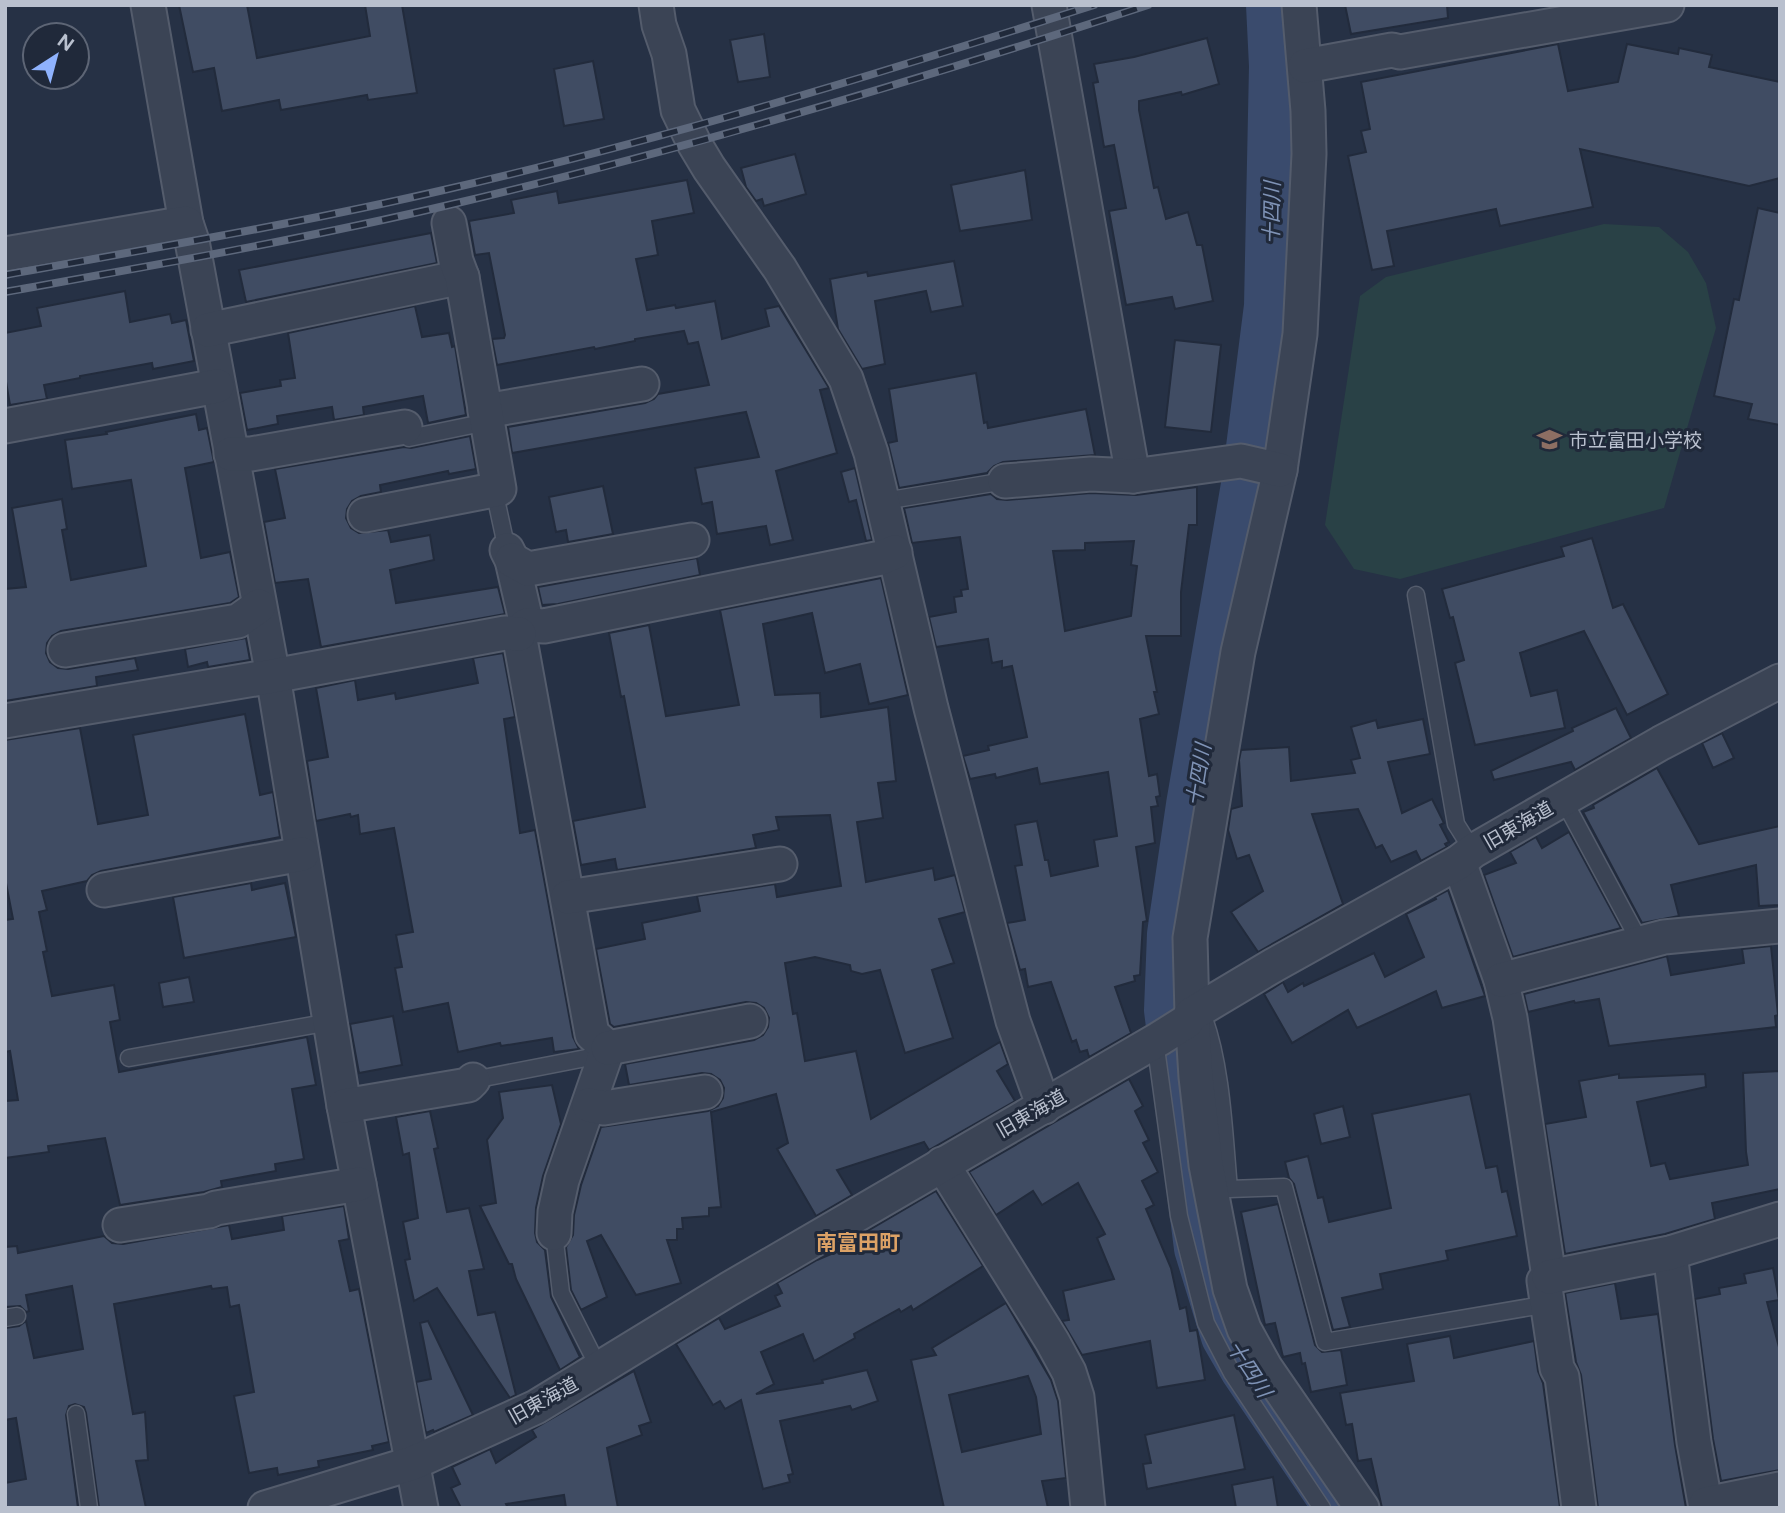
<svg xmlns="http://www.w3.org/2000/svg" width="1785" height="1513" font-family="Figtree,'Noto Sans JP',sans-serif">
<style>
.green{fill:#294146}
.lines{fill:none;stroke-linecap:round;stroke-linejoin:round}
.river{stroke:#3a4b6d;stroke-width:52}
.building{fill:#404c63;stroke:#222b3c;stroke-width:2;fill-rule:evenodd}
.service-casing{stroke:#545c6c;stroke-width:19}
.minor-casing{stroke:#545c6c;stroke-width:37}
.service{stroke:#3b4455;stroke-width:16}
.minor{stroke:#3b4455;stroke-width:33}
.rail-casing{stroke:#5d687c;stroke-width:8}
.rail{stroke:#20293a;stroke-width:5;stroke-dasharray:16;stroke-linecap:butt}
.labels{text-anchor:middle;stroke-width:6;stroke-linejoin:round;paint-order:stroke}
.poi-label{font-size:19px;fill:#b9c0ce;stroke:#20293a;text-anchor:start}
.street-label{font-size:19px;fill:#b9c0ce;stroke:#20293a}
.water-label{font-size:21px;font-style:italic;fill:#7f93b6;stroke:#20293a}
.neighbourhood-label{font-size:21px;font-weight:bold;fill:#dca266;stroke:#20293a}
</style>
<rect width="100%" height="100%" fill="#263145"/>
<polygon class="green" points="1604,224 1659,227 1688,252 1706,283 1716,328 1664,508 1400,579 1354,569 1325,525 1360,296 1386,277"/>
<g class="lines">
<polyline class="river" points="1272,5 1275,66 1270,306 1248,479 1192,805 1173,934 1170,1010 1200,1248 1227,1336 1246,1369 1340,1508"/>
</g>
<g class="building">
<polygon points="179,5 247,5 257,58 370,36 365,5 402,5 417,93 368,100 367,95 281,110 279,100 222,111 214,68 193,72"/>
<polygon points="1345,5 1447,5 1448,18 1351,34"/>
<polygon points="764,34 770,77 738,82 730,40"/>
<polygon points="1207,38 1219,84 1182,95 1181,92 1139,101 1139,110 1154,188 1158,187 1166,219 1188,212 1197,245 1202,245 1213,301 1175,309 1172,297 1126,305 1109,211 1126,208 1114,145 1104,147 1093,83 1098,82 1094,64 1134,57"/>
<polygon points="1558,44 1568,91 1618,82 1627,44 1678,54 1679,48 1712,55 1709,67 1780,82 1780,178 1749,186 1580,149 1593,207 1500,226 1496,209 1387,231 1394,266 1372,270 1348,156 1366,152 1361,131 1370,129 1361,82"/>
<polygon points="593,61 604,119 564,126 554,69"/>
<polygon points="795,154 806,194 764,206 762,199 756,201 746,187 741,168"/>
<polygon points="1025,170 1032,220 960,231 951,185"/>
<polygon points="687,180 694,213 652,221 658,255 636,259 647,310 675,305 676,308 715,301 722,339 769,326 765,309 779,306 829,388 820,390 837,453 776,471 793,540 770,545 766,526 717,534 712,502 702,504 695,468 759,457 746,412 512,453 508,427 645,403 654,399 658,394 709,385 698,342 688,344 684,331 635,339 635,341 595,349 594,347 497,365 492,339 504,338 505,335 489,253 475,255 469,221 514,213 511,200 557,191 559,203"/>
<polygon points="1758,208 1780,213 1780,425 1748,419 1752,404 1714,396 1734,299 1739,300"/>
<polygon points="431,233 437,263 246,302 239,270"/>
<polygon points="954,261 963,306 931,312 926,291 875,301 885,364 862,369 838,329 830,279 867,272 868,276"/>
<polygon points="125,291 130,322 170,314 172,323 186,320 194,361 153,369 152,363 80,376 80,378 44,385 47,399 10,405 5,376 5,333 41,326 37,308"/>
<polygon points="415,306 422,337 449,333 452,347 455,346 466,415 428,423 423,396 363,407 364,415 334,420 332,407 277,416 278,424 247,430 240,393 281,386 280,380 295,378 288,333"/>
<polygon points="1175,340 1221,345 1211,432 1165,427"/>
<polygon points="976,373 984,423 987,422 988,428 1086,409 1095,455 1003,462 994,466 987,473 899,488 888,443 897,441 889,389"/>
<polygon points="196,414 199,430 207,428 214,462 185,468 201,558 230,552 239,597 230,603 61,631 52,636 47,643 46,653 50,662 58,668 68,669 135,658 138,670 96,677 97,686 5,701 5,589 26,587 12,508 62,499 67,529 62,530 71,580 146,566 131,480 72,489 65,440 107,434 106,432"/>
<polygon points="470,436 476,469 449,474 448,471 380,485 381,492 361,496 352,501 347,509 346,518 351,528 359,533 388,530 391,542 430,535 434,560 390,570 396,603 498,587 505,614 321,647 308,579 275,583 264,522 285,518 275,469 404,447 411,448"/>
<polygon points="855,468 872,540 866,541 856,500 849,502 841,472"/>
<polygon points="603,486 613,534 568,542 566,530 556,532 549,497"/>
<path d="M1197,487V525H1189L1181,592V636H1146L1157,692H1154L1159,714L1140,719L1149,776L1157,774L1160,796L1156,797L1158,806L1151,807L1155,843L1136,847L1147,921L1143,922L1140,975L1134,976L1135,981L1115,987L1131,1033L1089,1057L1087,1050L1080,1052L1076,1040L1072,1042L1051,982L1028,987L1025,969L1020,970L1007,923L1025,920L1015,866L1022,865L1015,825L1037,821L1045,860H1048L1051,876L1098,866L1094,840L1117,836L1108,772L1040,784L1037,768L996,778L995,774L970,779L963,756L989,750L988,746L1027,737L1012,666L1002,668V661L992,663L988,639L936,647L929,617L956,612L954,597L962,596L961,590L968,589L960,537L912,543L904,508L991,494L997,499L1007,500L1091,493L1136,495ZM1134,541L1131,565L1137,566L1131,616L1065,631L1053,551L1085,550V543Z"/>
<polygon points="1592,538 1613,608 1623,604 1668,694 1627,715 1584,631 1520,653 1531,696 1557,690 1565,728 1475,745 1455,663 1464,660 1453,617 1450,618 1442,589 1564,556 1561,547"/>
<polygon points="697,558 700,575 558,604 542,605 538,587"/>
<polygon points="881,578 908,695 869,704 860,664 825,673 812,613 763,624 775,695 820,693 821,717 888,707 896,781 878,783 883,818 857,822 866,882 933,868 935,880 955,875 965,912 939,919 954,963 932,970 953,1038 905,1053 880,970 862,974 851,971 850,965 815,957 785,963 793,1014 797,1013 805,1061 856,1051 871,1119 1000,1042 1008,1064 997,1071 1015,1101 929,1150 924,1142 837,1170 852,1195 816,1216 777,1149 788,1143 776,1094 711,1112 721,1207 709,1208 709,1216 682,1218 683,1229 677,1229 677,1240 667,1240 681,1283 636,1295 601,1235 587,1241 607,1297 581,1310 571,1290 566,1247 573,1235 574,1215 581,1185 601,1127 708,1111 718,1106 723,1098 724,1088 720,1080 711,1074 702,1073 629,1085 625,1064 754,1040 763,1035 768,1027 769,1018 764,1008 756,1003 746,1002 614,1027 610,1024 596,949 645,939 642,923 700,911 697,896 775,884 777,897 841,886 830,815 776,817 779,830 753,835 756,848 617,870 615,859 581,865 573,821 645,807 624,696 621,697 609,633 649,625 666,716 739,705 720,610"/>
<polygon points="246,638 250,660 208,667 207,662 188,667 185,649"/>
<polygon points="503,653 515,717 504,719 520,833 535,830 573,1037 579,1049 554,1052 552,1038 501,1046 500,1043 458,1052 448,1003 403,1012 395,968 402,967 396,935 413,932 394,828 360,834 358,815 351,817 350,814 316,821 307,761 328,757 316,688 355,680 358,700 395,693 396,699 478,683 473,658"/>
<polygon points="1616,708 1631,738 1575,770 1571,762 1494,780 1491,771 1573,731 1572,728"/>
<polygon points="245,714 260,795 273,792 280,837 101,871 92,875 87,881 42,891 47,910 39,912 47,951 43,952 52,996 114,985 120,1020 110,1022 119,1072 307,1037 316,1085 292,1089 304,1159 275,1164 276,1171 221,1181 222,1187 204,1192 120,1205 105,1138 48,1146 49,1152 5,1158 5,1101 18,1100 10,1051 5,1052 5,920 13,919 5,878 5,740 80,728 98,824 148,815 133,735"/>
<polygon points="1423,719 1430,754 1388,762 1402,813 1432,799 1444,823 1440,825 1449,842 1445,844 1447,847 1421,861 1416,851 1391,862 1382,845 1376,848 1358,809 1312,814 1343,904 1258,952 1231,912 1263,891 1249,855 1237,859 1228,830 1231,809 1242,806 1239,760 1241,750 1289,747 1291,781 1355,773 1351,760 1360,758 1351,727 1376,720 1378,728"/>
<polygon points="1722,733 1734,758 1713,768 1702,743"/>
<polygon points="1657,768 1699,844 1780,826 1780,905 1759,906 1756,865 1671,885 1679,916 1642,923 1583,812 1594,808 1593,805"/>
<polygon points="1569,832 1621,928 1513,957 1484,875 1516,863 1510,852 1536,837 1542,848"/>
<polygon points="251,883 252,890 285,883 296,937 184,958 173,897"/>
<polygon points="1448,890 1485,996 1442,1008 1436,991 1357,1028 1348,1010 1292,1043 1264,994 1283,982 1288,992 1303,983 1304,986 1374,953 1385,977 1424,957 1406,914 1436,899 1435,897"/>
<polygon points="1771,946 1778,1015 1775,1016 1776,1027 1609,1046 1599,999 1575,1003 1574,1001 1528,1012 1524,994 1667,956 1671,975 1744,963 1742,949"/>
<polygon points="189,977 194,1002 163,1007 159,983"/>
<polygon points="393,1016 402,1065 359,1073 350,1024"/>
<polygon points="1780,1071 1780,1189 1712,1203 1715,1219 1665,1234 1565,1254 1545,1124 1586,1117 1579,1081 1619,1074 1619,1078 1705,1074 1706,1087 1637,1102 1651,1166 1665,1163 1670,1179 1748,1165 1746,1152 1743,1073"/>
<polygon points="1129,1079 1143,1106 1135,1111 1149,1140 1143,1143 1158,1172 1142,1181 1154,1205 1146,1209 1171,1268 1180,1309 1186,1307 1190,1331 1197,1330 1205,1380 1157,1388 1150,1341 1082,1355 1062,1321 1069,1320 1063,1291 1114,1279 1097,1238 1105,1234 1078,1183 1042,1205 1033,1191 996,1215 969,1172"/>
<polygon points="552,1085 561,1124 543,1176 536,1208 535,1233 537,1242 545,1250 551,1297 580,1357 560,1370 516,1279 512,1264 509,1264 480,1206 496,1203 487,1140 503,1118 499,1092"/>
<polygon points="1470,1094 1486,1168 1497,1166 1502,1192 1507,1191 1517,1236 1446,1251 1448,1260 1380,1274 1383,1289 1342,1298 1350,1327 1333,1330 1294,1184 1289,1178 1285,1162 1308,1156 1318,1198 1323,1197 1329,1222 1391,1208 1372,1114"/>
<polygon points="1343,1106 1350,1137 1321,1144 1314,1114"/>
<polygon points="430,1111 438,1148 434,1149 447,1212 469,1208 484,1269 469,1271 478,1315 495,1312 516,1395 510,1398 437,1288 414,1301 405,1260 410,1259 403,1222 418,1218 409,1153 403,1155 396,1117"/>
<polygon points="936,1191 983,1266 913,1310 911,1306 901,1312 899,1309 854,1334 855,1338 814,1361 803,1334 761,1352 774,1384 756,1394 823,1383 822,1380 867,1370 878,1401 852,1410 850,1406 780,1421 793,1474 788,1475 790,1482 763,1489 741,1400 725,1409 720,1401 713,1405 676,1344 719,1318 725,1329 780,1306 775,1296 782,1293 777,1283 817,1260 836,1252 835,1250"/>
<polygon points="1278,1204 1315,1345 1322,1352 1341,1350 1347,1385 1311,1392 1305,1363 1302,1364 1300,1353 1283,1357 1275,1323 1265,1325 1241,1212"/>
<polygon points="344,1206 349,1239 339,1241 350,1291 359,1289 389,1442 372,1446 373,1450 318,1461 319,1467 278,1475 277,1468 249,1473 234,1396 254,1392 239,1305 230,1307 227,1287 212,1289 211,1286 114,1304 133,1414 145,1412 148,1460 136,1461 146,1508 99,1508 86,1413 84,1407 75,1404 69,1406 66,1415 78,1508 5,1508 5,1483 26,1479 16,1418 5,1420 5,1328 19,1326 26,1321 34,1358 83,1349 72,1286 26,1295 29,1311 26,1312 20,1306 5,1307 5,1247 17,1246 18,1253 104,1236 112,1243 123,1244 229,1225 232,1239 284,1230 282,1216"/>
<polygon points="1773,1268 1779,1300 1767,1302 1780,1351 1780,1470 1721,1481 1713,1439 1695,1299 1720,1294 1719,1288 1746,1283 1744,1274"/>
<polygon points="1615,1283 1621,1319 1658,1314 1675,1445 1686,1508 1598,1508 1581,1375 1576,1362 1565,1293"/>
<path d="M1006,1303L1051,1380L1058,1401L1066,1478L1042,1481L1048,1508H944L911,1360L936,1355L932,1348ZM1028,1376L1036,1397L1041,1434L962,1452L949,1395Z"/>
<polygon points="428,1321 473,1415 434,1432 433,1430 426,1433 416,1382 431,1379 420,1323"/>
<polygon points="1450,1336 1454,1358 1534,1341 1538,1371 1543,1383 1560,1508 1382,1508 1371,1459 1358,1461 1352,1424 1346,1425 1340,1393 1414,1381 1407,1344"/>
<polygon points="634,1371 651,1422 639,1426 642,1435 607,1448 618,1508 566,1508 564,1495 506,1504 508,1508 461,1508 451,1488 460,1484 452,1467 490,1449 496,1463 536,1437 532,1430"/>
<polygon points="1234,1415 1245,1469 1147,1489 1143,1464 1151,1463 1145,1435"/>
<polygon points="1273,1477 1278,1508 1236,1508 1232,1485"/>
</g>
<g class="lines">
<defs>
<g id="service">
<polyline points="405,427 409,438 487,422"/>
<polyline points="494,490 507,550"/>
<polyline points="884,501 1005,481"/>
<polyline points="1416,595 1456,824 1473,851"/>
<polyline points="1563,799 1640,942"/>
<path d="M1202,1013C1222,1064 1224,1134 1229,1189L1284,1187L1325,1342L1548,1304"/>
<polyline points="1155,1041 1179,1216 1206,1323 1232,1373 1322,1508"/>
<polyline points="129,1058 330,1022"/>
<polyline points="473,1080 586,1058 606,1049"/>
<polyline points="554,1233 561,1293 599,1368"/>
<polyline points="5,1318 17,1316"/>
<polyline points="76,1414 89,1508"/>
</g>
<g id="minor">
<polyline points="148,5 186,223 192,241 273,676 344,1106 421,1508"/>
<polyline points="656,5 659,25 669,54 678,110 694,143 709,168 780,269 846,379 871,453 931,708 1013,1021 1044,1107"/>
<polyline points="1049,5 1133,476"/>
<polyline points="1299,5 1308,111 1309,154 1300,334 1280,470 1238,652 1190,938 1192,1014 1196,1077 1206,1165 1230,1289 1244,1329 1265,1367 1362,1508"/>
<polyline points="1305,66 1392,50 1400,52 1667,5"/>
<polyline points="5,254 186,223"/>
<polyline points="208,330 462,277"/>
<polyline points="485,411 642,384"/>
<polyline points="5,426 217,386"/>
<polyline points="231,454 251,454 405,427"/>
<polyline points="1005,481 1091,474 1133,476 1241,461 1280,470"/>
<polyline points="365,515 499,489 462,277 456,261 449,223"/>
<polyline points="507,550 512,560 527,625"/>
<polyline points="512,560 528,569 692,540"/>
<polyline points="519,634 592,1034 608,1048 562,1180 555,1212 554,1233"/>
<polyline points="519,634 527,625 544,626 881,558 895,552"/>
<polyline points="65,650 238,621 259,606"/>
<polyline points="5,721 273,676 505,633 519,634"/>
<polyline points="1459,862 1501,980 1510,1018 1549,1277 1544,1281 1557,1368 1562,1377 1579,1508"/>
<polyline points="104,890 302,854"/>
<polyline points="568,897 780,864"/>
<polyline points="1501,980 1664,937 1780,926"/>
<polyline points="608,1048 750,1021"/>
<polyline points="589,1105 604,1108 705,1092"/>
<polyline points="344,1106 468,1085 473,1080"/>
<polyline points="942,1164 1052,1341 1069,1372 1077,1397 1088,1508"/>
<polyline points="120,1225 209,1211 216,1208 359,1184"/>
<polyline points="1670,1253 1694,1442 1706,1508"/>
<polyline points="1549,1277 1670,1253 1780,1219"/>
<polyline points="1706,1504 1780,1489"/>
<polyline points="265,1508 413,1463 536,1407 729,1289 1159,1039 1186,1022 1192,1014 1274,965 1459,862 1473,851 1661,743 1780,681"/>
</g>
</defs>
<use href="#service" class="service-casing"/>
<use href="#minor" class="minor-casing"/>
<use href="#service" class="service"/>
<use href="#minor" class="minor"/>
<defs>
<g id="rail">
<path d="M5,275C153,248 302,223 448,189C666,139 881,73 1094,5"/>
<path d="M5,292C155,265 305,239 453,204C688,149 919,80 1148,5"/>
</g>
</defs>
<use href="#rail" class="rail-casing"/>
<use href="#rail" class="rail"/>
</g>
<defs>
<symbol id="school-bare" viewBox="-9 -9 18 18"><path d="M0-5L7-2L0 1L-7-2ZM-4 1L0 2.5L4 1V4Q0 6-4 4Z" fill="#8d6e63" stroke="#20293a" stroke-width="2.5" paint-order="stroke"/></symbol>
</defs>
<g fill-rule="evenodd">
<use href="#school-bare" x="1532" y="422" width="35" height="35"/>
</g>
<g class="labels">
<g class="poi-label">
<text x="1569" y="447">市立富田小学校</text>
</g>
<g class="street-label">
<text transform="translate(1518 825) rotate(-30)" y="7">旧東海道</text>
<text transform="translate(1031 1113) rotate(-30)" y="7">旧東海道</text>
<text transform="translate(543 1400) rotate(-29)" y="7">旧東海道</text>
</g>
<g class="water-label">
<text transform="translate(1272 213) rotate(-89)" y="7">十四川</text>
<text transform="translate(1199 775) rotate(-81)" y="7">十四川</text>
<text transform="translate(1249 1369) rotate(57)" y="7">十四川</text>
</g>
<g class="neighbourhood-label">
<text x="858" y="1250">南富田町</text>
</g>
</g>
<rect width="1785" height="1513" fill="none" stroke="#b9c0ce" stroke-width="14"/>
<g transform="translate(56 56) rotate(36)"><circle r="33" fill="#20293a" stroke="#5d6575" stroke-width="2"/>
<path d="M0-5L12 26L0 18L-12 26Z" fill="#8fb2fd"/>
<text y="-10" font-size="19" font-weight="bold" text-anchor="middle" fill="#b9c0ce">N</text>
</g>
</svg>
